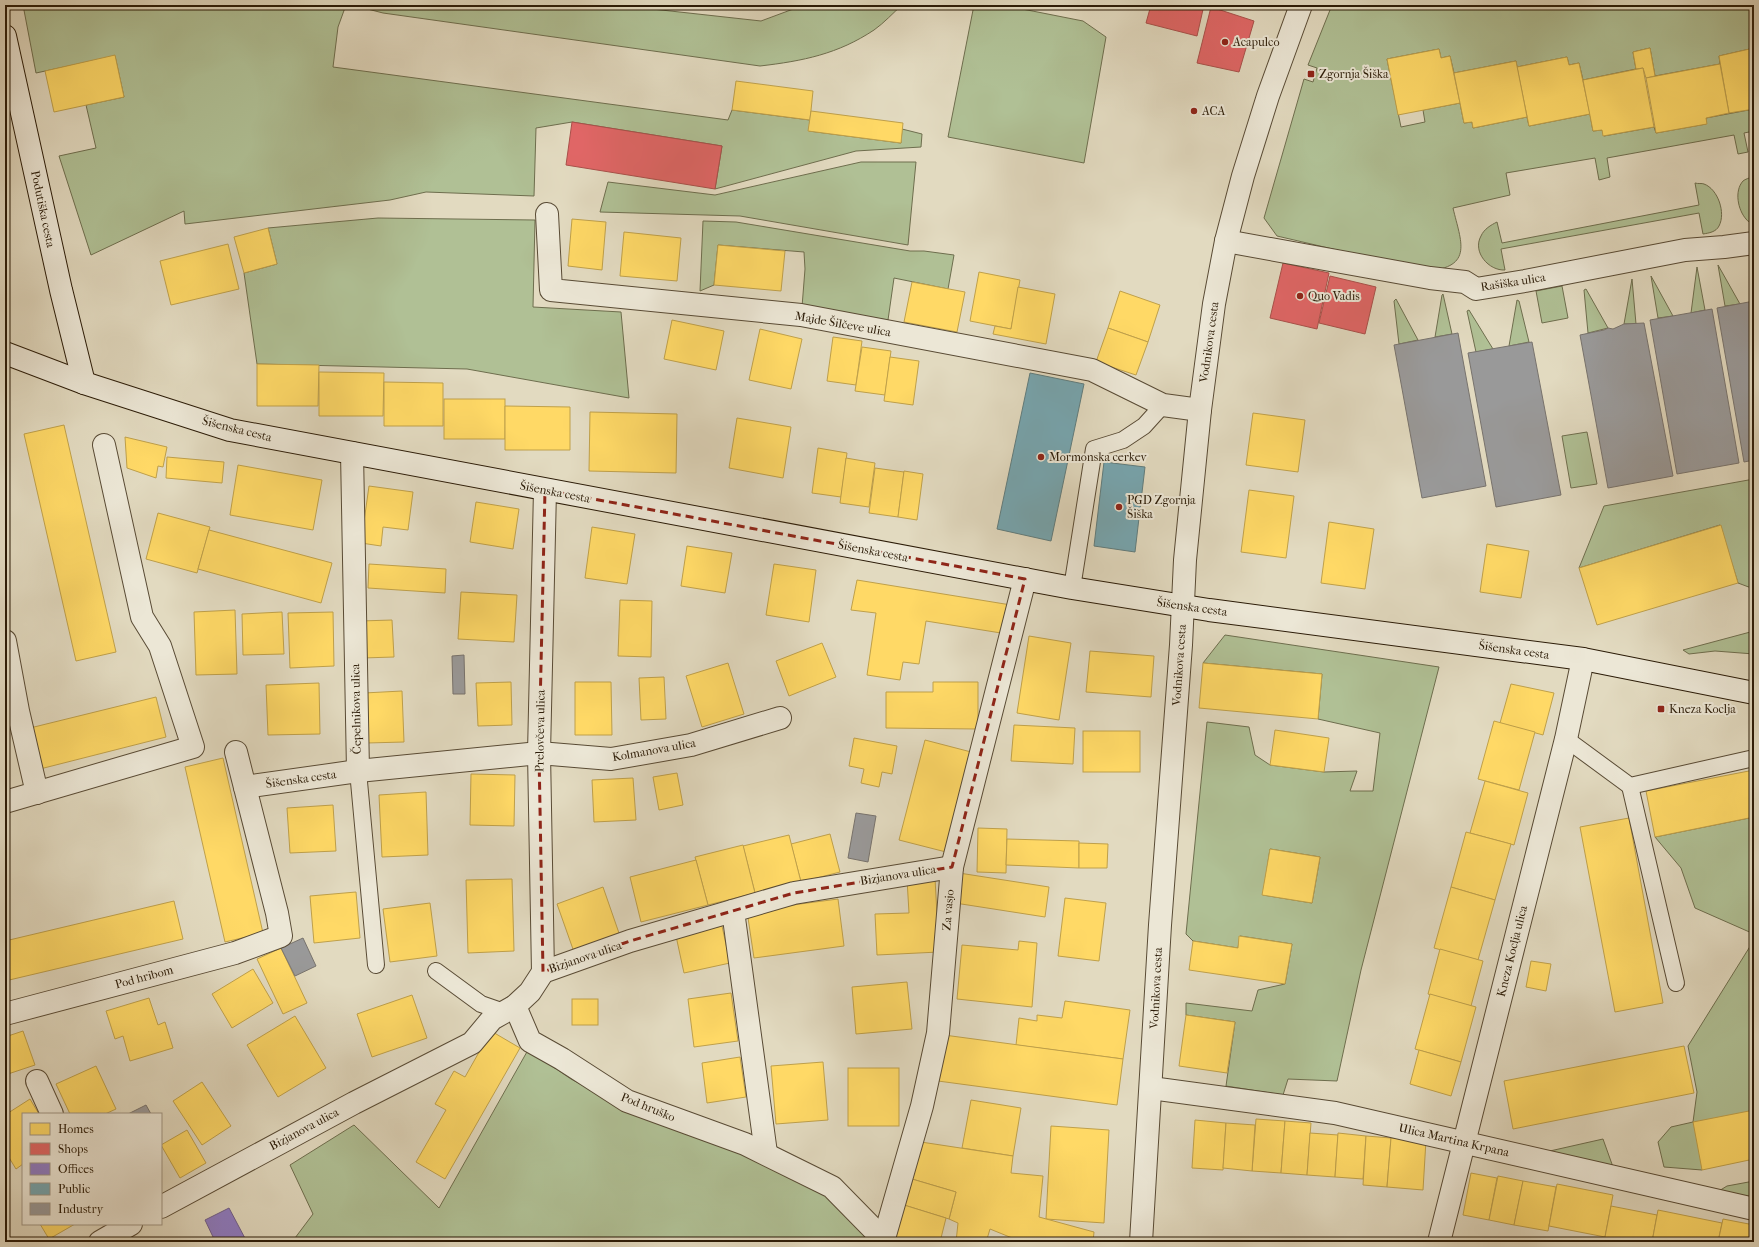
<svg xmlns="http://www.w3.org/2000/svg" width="1759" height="1247" font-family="'IM FELL French Canon',serif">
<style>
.green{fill:#b0c095;stroke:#6e6e4e;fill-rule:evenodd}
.homes{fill:#ffd966;stroke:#bfa04a}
.shops{fill:#e06666;stroke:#aa504a}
.offices{fill:#8e7cc3;stroke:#705f8b}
.public{fill:#76a5af;stroke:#607c7d}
.industry{fill:#999;stroke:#78736d}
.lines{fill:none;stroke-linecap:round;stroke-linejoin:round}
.service-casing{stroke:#594b35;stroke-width:18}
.minor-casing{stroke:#594b35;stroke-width:24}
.tertiary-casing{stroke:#594b35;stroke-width:24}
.secondary-casing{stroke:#2b1b07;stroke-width:24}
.service{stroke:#ece7d6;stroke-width:16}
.minor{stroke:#ece7d6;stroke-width:22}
.tertiary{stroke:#ece7d6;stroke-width:22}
.secondary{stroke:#ece7d6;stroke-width:22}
.marked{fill:none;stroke:#8f2418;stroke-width:3;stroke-dasharray:8 5;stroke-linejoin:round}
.poi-dot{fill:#8f2418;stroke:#ece7d6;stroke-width:1.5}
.labels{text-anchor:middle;stroke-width:4;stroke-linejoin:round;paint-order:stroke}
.poi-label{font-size:12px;fill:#2b1b07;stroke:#ece7d6;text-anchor:start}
.street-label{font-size:12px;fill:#2b1b07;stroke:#ece7d6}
</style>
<rect width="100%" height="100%" fill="#e2dac0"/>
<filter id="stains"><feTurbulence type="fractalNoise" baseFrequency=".005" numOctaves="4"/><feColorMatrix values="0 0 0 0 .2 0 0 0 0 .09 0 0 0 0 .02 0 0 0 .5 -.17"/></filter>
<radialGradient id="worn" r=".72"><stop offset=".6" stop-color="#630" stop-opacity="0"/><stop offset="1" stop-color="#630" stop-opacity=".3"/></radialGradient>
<g class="green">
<polygon points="23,5 346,5 338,27 333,67 728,120 732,110 810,120 809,131 901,143 902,129 922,134 921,147 856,151 715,189 722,146 572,122 536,128 534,196 426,192 390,200 185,224 184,211 91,255 59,156 96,148 86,105 124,97 115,56 36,73"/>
<path d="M352,5H616L761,21L804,5H902C893,13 884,23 874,30C838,54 803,61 760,66L383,13Z"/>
<polygon points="752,5 787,5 787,9"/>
<polygon points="974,5 1002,5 1083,21 1106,37 1084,163 948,137"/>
<path d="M1332,5H1754V48L1719,56L1720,64L1655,76L1650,48L1633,52L1636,69L1583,80L1579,63L1569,65L1567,57L1517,67L1516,61L1454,73L1450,56L1441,58L1439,49L1387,59L1401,127L1425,122L1423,110L1460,103L1464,123L1472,122L1473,128L1527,117L1529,126L1590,114L1593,131L1602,130L1604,136L1654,127L1656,133L1706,124V118L1754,109V131L1744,133L1748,152L1738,154L1734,135L1607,158L1610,177L1599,180L1595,158L1506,173L1510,195L1453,208C1461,242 1474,267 1427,271L1277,236L1264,218L1304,79L1313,82L1317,68L1308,65Z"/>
<polygon points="861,162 916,162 908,245 740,216 600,212 608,182 715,195"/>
<path d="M1754,176V224C1751,223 1747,221 1746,219C1738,210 1734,191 1743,181C1745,179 1750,178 1754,176Z"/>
<path d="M1695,183C1698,184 1702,183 1704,184C1718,189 1726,213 1719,226C1716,232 1709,233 1703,234L1699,213L1501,249L1505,270C1489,271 1472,252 1481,236C1484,229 1491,225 1497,222L1502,243L1699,205Z"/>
<polygon points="378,218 535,220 533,307 621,312 629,398 467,369 257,364 244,273 277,264 268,228"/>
<polygon points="703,221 736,222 910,251 924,251 954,255 948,289 894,278 888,320 802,307 805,269 804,252 718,245 714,285 700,291"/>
<polygon points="1718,265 1740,304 1725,306"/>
<polygon points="1697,267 1705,310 1691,313"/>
<polygon points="1651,276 1673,316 1658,318"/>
<polygon points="1632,279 1636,324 1624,324"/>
<polygon points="1562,286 1568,318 1542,323 1536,291"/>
<polygon points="1586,289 1608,328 1588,333 1584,290"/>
<polygon points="1443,294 1452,334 1435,337 1442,295"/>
<polygon points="1396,299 1418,340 1399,344 1394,301"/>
<polygon points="1517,300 1519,301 1529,342 1509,346"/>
<polygon points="1469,310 1493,349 1476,352 1467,311"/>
<polygon points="1587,432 1597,484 1571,488 1562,436"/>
<polygon points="1754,479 1754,589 1738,583 1720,525 1579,568 1604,506"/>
<polygon points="1754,631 1754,654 1715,651 1689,654 1683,650"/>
<path d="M1225,635L1439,667L1361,970L1337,1081L1288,1079L1283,1095L1226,1086L1235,1022L1186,1015V1003L1252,1011L1258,990L1285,984L1292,944L1240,936L1238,948L1193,941L1186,934L1207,722L1249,727L1255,755L1270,765L1324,772L1357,771L1350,791H1373L1380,733L1318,719L1322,674L1203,663ZM1270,849L1320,857L1312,903L1263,895Z"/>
<polygon points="1754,817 1754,934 1695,908 1681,868 1655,837"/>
<polygon points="1754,940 1754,1112 1702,1170 1664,1167 1658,1142 1671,1127 1693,1122 1697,1092 1688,1046"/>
<polygon points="528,1050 571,1079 635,1114 750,1155 822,1189 864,1232 867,1242 292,1242 313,1214 290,1165 354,1125 439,1208"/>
<polygon points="1603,1139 1613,1167 1541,1153"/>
<polygon points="1754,1181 1754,1202 1714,1194 1727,1186"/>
</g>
<g class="homes">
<polygon points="1650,48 1655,76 1646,78 1643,68 1636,69 1633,52"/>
<polygon points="1754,48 1754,109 1729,113 1719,56"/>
<polygon points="1439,49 1441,58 1450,56 1460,103 1398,115 1387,59"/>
<polygon points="115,55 124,97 54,112 45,71"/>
<polygon points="1567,57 1569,65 1579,63 1590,114 1529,126 1517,67"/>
<polygon points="1516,61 1527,117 1473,128 1472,122 1464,123 1454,73"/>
<polygon points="1720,64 1729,113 1706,118 1707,124 1656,133 1646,78"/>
<polygon points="1643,68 1654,127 1603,136 1602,130 1593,131 1583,80"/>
<polygon points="736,81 813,91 810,120 732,110"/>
<polygon points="811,111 903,123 901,143 808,131"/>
<polygon points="572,219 606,222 602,270 568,266"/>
<polygon points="268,228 277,264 244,273 234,237"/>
<polygon points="624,232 681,238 677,281 620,276"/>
<polygon points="228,244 239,289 171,305 160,261"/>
<polygon points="718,245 785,251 781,291 714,285"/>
<polygon points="979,272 1020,280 1011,329 970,321"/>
<polygon points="912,282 965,292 957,332 904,322"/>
<polygon points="1018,287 1055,294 1046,344 993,334 995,326 1011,329"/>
<polygon points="1120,291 1160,305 1148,342 1108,328"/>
<polygon points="672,320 724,331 716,370 664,359"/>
<polygon points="1108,328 1148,342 1136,375 1096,362"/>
<polygon points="760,329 802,339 791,389 749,380"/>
<polygon points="833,337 862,341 856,385 827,381"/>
<polygon points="862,347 891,351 885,395 855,391"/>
<polygon points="890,357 919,361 913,405 884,401"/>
<polygon points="257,364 319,365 318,406 257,406"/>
<polygon points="319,372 384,373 383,416 319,416"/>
<polygon points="384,382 443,383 443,426 384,426"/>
<rect x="444" y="399" width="61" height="40"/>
<polygon points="505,406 570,407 570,450 505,450"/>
<polygon points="590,412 677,414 676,473 589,471"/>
<polygon points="1253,413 1305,420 1298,472 1246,465"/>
<polygon points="737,418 791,427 783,478 729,468"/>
<polygon points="64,425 116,652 76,661 24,434"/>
<polygon points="125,437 167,447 163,467 158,466 156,478 127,468"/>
<polygon points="818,448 847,453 841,497 812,493"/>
<polygon points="167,457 224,462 222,483 166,478"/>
<polygon points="846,458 875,463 869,507 840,503"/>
<polygon points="238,465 322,480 313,530 230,515"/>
<polygon points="875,468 904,472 898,517 869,513"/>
<polygon points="904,471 923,474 917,520 898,517"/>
<polygon points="369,486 413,492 408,530 383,527 381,546 361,543"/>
<polygon points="1249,490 1294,496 1286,558 1241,552"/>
<polygon points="476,502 519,509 513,549 470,542"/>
<polygon points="158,513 210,527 197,573 146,559"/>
<polygon points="1329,522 1374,529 1365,589 1321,583"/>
<polygon points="1721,525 1738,583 1597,625 1579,568"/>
<polygon points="592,527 635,534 627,584 585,578"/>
<polygon points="209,530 332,563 321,603 198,569"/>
<polygon points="1487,544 1529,551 1521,598 1480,592"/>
<polygon points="687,546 732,553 725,593 681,586"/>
<polygon points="369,564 446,569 445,593 368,588"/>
<polygon points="774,564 816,570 809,622 766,615"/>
<polygon points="857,580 1011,605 1001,633 926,621 919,664 903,662 900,680 867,675 876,613 851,610"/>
<polygon points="461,592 517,595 514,642 458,639"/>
<polygon points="620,600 652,601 651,657 618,656"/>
<polygon points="235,610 237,674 196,675 194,612"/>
<polygon points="282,612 284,654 243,655 242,614"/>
<polygon points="333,612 334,666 290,668 288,613"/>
<polygon points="392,620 394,657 362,658 360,621"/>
<polygon points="1029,636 1071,643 1059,720 1017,713"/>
<polygon points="822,643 836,677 789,696 776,661"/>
<polygon points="1090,651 1154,656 1151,697 1086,692"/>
<polygon points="728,663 744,714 702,727 686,676"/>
<polygon points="1203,663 1322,674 1318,719 1199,708"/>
<polygon points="664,677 666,719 641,720 639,678"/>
<polygon points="511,682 512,725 478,726 476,683"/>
<polygon points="575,682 611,682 612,735 575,735"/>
<polygon points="933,682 978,682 978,729 886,728 886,692 933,692"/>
<polygon points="319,683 320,734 268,735 266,685"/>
<polygon points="1511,684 1554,693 1543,735 1500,723"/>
<polygon points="402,691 404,742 367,743 364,693"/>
<polygon points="156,697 166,737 40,769 30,728"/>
<polygon points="1494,721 1535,732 1519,790 1478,779"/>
<polygon points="1014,725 1075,728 1073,764 1011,761"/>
<polygon points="1275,730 1329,738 1324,772 1270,765"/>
<rect x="1083" y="731" width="57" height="41"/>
<polygon points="854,738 897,746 892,774 882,772 879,787 861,783 864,769 849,766"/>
<polygon points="925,740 975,753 950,853 899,840"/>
<polygon points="223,758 263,933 225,942 185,767"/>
<polygon points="1754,770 1754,817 1655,837 1646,791"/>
<polygon points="677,773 683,805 659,810 653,777"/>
<polygon points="471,774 515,775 514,826 470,825"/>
<polygon points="633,778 636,820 594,822 592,780"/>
<polygon points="1485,781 1528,793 1514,845 1470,833"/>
<polygon points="426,792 428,855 382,857 379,795"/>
<polygon points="333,805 336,851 290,853 287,808"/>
<polygon points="1629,818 1663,1003 1615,1012 1580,827"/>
<polygon points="978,828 1007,829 1006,873 977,872"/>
<polygon points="1466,832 1511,844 1495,900 1451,887"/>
<polygon points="830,834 840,872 801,882 791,844"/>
<polygon points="789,835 801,882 755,893 743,846"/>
<polygon points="1007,839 1079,841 1079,868 1006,865"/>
<polygon points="1079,843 1108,844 1107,868 1079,868"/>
<polygon points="743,845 755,893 708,905 695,857"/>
<polygon points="1270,849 1320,857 1312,903 1262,895"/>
<polygon points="696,860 708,905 641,922 630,877"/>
<polygon points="959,873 1049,887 1045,917 955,903"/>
<polygon points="935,878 939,952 877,955 875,914 909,913 907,879"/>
<polygon points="512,879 514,951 468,953 466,880"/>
<polygon points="603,887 620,936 574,952 557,904"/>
<polygon points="1451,887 1495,900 1478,960 1434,948"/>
<polygon points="356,892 360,938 314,943 310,896"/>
<polygon points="1065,898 1106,903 1099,961 1058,956"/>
<polygon points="838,899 844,946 754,958 747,911"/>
<polygon points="174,901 183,939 5,981 5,941"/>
<polygon points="430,903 437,956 390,962 383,909"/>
<polygon points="722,926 730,963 684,973 676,936"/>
<polygon points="1239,936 1292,944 1285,984 1189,970 1193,941 1238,948"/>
<polygon points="1019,941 1037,943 1032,1007 957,999 962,945 1018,950"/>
<polygon points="281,948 307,1003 283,1014 257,959"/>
<polygon points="1440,949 1483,961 1471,1006 1428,994"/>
<polygon points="1531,961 1551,964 1546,991 1526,987"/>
<polygon points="253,969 273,1003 232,1028 212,994"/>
<polygon points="907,982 912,1029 856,1034 852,987"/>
<polygon points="731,993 738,1041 694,1047 688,999"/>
<polygon points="1430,994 1476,1007 1461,1062 1415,1049"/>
<polygon points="412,995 427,1038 372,1057 357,1014"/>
<polygon points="149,998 158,1025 165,1022 173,1048 130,1061 123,1036 115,1039 106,1011"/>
<rect x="572" y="999" width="26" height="26"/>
<polygon points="1065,1001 1130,1010 1123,1059 1016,1045 1019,1018 1037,1021 1037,1015 1062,1018"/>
<polygon points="1186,1015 1235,1022 1227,1073 1179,1066"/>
<polygon points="295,1016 326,1068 278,1097 247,1045"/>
<polygon points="23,1031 35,1065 5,1075 5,1037"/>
<polygon points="491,1031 520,1048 445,1179 416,1162 446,1110 435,1104 454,1071 465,1077"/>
<polygon points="944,1035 1123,1059 1117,1105 938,1081"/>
<polygon points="1684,1046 1694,1093 1513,1129 1504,1081"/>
<polygon points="1419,1050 1461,1062 1451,1096 1410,1084"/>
<polygon points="740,1057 746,1097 707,1103 702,1063"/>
<polygon points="823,1062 828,1120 776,1124 771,1066"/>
<polygon points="96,1066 116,1109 105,1114 70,1114 56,1084"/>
<rect x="848" y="1068" width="51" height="58"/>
<polygon points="202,1082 231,1126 202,1145 173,1101"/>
<polygon points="30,1099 39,1114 23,1114 23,1164 16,1169 5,1151 5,1115"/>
<polygon points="971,1100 1021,1108 1013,1156 962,1148"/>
<polygon points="1754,1110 1754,1159 1702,1170 1693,1122"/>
<polygon points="1256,1119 1285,1121 1281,1173 1252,1171"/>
<polygon points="1195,1120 1226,1123 1223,1170 1192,1168"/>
<polygon points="1285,1121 1311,1123 1307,1175 1281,1173"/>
<polygon points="1226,1123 1255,1125 1252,1171 1223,1168"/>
<polygon points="1051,1126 1109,1130 1104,1223 1046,1219"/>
<polygon points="187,1130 206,1163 180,1178 161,1145"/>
<polygon points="1310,1133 1338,1135 1335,1177 1307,1175"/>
<polygon points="1338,1133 1366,1136 1363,1179 1335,1177"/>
<polygon points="1366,1136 1391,1138 1387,1187 1363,1185"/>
<polygon points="1391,1138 1426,1140 1423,1190 1387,1187"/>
<polygon points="921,1142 1013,1156 1011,1173 1043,1176 1039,1217 1094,1232 1093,1242 1022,1242 990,1229 987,1239 993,1242 956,1242 958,1223 949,1219 956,1192 912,1179"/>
<polygon points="1471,1173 1497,1178 1489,1220 1463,1215"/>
<polygon points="1498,1176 1523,1181 1514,1225 1489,1220"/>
<polygon points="912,1179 956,1192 949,1219 904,1205"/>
<polygon points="1523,1181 1556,1187 1548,1231 1514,1225"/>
<polygon points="1557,1184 1613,1195 1605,1237 1549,1226"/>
<polygon points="904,1205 946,1218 940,1242 894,1242"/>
<polygon points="1611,1206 1657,1215 1652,1242 1604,1242"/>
<polygon points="1658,1210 1722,1223 1718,1242 1652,1242"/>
<polygon points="1723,1219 1754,1225 1754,1242 1718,1242"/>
<polygon points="40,1224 75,1224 49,1239"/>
</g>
<g class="shops">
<polygon points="1151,5 1204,5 1197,36 1146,23"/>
<polygon points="1211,7 1254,21 1239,72 1197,63"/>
<polygon points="572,122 722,146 715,189 566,165"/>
<polygon points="1283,263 1329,273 1317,329 1270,318"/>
<polygon points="1330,276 1376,287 1365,334 1319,323"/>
</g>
<polygon class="offices" points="229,1208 247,1242 208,1242 214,1239 205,1220"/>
<g class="public">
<polygon points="1030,373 1084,384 1051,541 997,529"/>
<polygon points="1104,462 1145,467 1135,552 1094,546"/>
</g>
<g class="industry">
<polygon points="1754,301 1754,460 1744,462 1717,308"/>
<polygon points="1712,309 1739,463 1677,474 1650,320"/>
<polygon points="1644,323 1673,476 1608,488 1580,335 1604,330 1608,328 1613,329 1624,324"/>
<polygon points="1458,333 1486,486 1422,498 1394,345"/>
<polygon points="1532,342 1561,495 1496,507 1468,353"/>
<polygon points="464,655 465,694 453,694 452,656"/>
<polygon points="856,813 876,816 868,862 848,858"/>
<polygon points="303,938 316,966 295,976 281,948"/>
<polygon points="146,1105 151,1114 128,1114"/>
</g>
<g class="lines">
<defs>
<g id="service">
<polyline points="1072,588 1094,449 1123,440 1144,426 1163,405"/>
<polyline points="1566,739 1630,786 1754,758"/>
<polyline points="358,771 376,965"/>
<polyline points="1630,786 1676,983"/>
<polyline points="436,971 481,1004 504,1012"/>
</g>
<g id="minor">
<polyline points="547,214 551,290 801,315 1092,370 1163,405 1200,410"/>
<polyline points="1226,241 1430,278 1465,282 1476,289 1525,281 1685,250 1724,247 1754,243"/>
<polyline points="352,453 358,771"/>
<polyline points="5,641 18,711 37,793"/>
<polyline points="245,787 358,771 539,753 611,759 691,745 780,718"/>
<polyline points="5,802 193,747 160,646 142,617 104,445"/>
<polyline points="733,911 766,1153"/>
<polyline points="543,972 539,753 545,490"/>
<polyline points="515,1006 530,1041 562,1059 627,1101 745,1144 832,1187 883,1239"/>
<polyline points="5,1014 235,953 281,936 277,913 236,752"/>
<polyline points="37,1081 52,1114"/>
<polyline points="1151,1088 1335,1113 1754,1209"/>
<polyline points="161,1207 354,1103 472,1043 492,1019 515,1006 530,992 543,972 630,941 794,893 952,867"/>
<polyline points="100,1242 131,1224"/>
<polyline points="883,1242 922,1106 938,1033 952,867 1025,579"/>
<polyline points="1439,1242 1566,739 1583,659"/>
</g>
<polyline id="tertiary" points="1141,1242 1160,925 1181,645 1185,560 1200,410 1214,304 1226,241 1243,176 1268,96 1301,5"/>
<g id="secondary">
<polyline points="5,36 61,290 84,383"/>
<polyline points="5,353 84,383 230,430 1072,588 1209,610 1583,659 1754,693"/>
</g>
</defs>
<use href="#service" class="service-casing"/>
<use href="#minor" class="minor-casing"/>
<use href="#tertiary" class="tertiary-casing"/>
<use href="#secondary" class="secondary-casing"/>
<use href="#service" class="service"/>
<use href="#minor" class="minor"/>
<use href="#tertiary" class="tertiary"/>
<use href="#secondary" class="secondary"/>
</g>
<path class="marked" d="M545,490L1025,579L952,867L794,893L630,941L543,972L539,753Z"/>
<g class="poi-dot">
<circle cx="1225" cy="42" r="4"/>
<rect x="1307" y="70" width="8" height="8" rx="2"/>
<circle cx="1194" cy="111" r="4"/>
<circle cx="1300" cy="296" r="4"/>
<circle cx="1041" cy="457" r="4"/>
<circle cx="1119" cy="507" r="4"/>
<rect x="1657" y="705" width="8" height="8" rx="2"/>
</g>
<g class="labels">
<g class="poi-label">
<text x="1233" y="46">Acapulco</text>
<text x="1319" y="78">Zgornja Šiška</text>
<text x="1202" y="115">ACA</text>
<text x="1308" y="300">Quo Vadis</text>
<text x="1049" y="461">Mormonska cerkev</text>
<text x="1127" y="504">PGD Zgornja<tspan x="1127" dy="14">Šiška</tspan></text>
<text x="1669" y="713">Kneza Koclja</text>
</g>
<g class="street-label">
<text transform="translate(43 209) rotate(78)" y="4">Podutiška cesta</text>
<text transform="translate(1513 282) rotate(-9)" y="4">Rašiška ulica</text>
<text transform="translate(843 324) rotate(10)" y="4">Majde Šilčeve ulica</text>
<text transform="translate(1209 342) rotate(-82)" y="4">Vodnikova cesta</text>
<text transform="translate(237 429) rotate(14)" y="4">Šišenska cesta</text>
<text transform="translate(555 492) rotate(11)" y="4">Šišenska cesta</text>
<text transform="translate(873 551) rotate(11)" y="4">Šišenska cesta</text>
<text transform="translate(1192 607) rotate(8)" y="4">Šišenska cesta</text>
<text transform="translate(1514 650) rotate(8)" y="4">Šišenska cesta</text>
<text transform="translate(1179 665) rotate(-86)" y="4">Vodnikova cesta</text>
<text transform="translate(356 709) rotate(-91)" y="4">Čepelnikova ulica</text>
<text transform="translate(540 731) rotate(-89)" y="4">Prelovčeva ulica</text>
<text transform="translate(654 750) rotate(-10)" y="4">Kolmanova ulica</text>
<text transform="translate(301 779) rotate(-8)" y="4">Šišenska cesta</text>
<text transform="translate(898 875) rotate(-9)" y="4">Bizjanova ulica</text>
<text transform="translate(948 910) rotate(-85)" y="4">Za vasjo</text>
<text transform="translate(1512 951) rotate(-76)" y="4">Kneza Koclja ulica</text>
<text transform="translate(585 957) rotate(-19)" y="4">Bizjanova ulica</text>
<text transform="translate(144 977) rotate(-15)" y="4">Pod hribom</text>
<text transform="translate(1156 988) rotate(-87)" y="4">Vodnikova cesta</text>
<text transform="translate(648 1107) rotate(22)" y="4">Pod hruško</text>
<text transform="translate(304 1129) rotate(-28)" y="4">Bizjanova ulica</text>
<text transform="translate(1454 1140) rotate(13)" y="4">Ulica Martina Krpana</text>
</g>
</g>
<rect width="1759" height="1247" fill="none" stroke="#e2dac0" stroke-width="20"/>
<rect x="6" y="6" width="1747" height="1235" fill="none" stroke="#2b1b07" stroke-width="2"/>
<rect x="10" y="10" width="1739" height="1227" fill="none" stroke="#2b1b07"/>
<rect x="22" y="1113" width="140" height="112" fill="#ece7d6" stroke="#9f9583"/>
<rect x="30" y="1123" width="20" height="12" fill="#ffd966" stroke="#9f9583"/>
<text x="58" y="1133" font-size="12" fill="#2b1b07">Homes</text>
<rect x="30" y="1143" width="20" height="12" fill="#e06666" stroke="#9f9583"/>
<text x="58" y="1153" font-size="12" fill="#2b1b07">Shops</text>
<rect x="30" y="1163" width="20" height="12" fill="#8e7cc3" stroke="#9f9583"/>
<text x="58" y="1173" font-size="12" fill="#2b1b07">Offices</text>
<rect x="30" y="1183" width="20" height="12" fill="#76a5af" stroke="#9f9583"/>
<text x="58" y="1193" font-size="12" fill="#2b1b07">Public</text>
<rect x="30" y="1203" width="20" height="12" fill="#999999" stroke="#9f9583"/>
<text x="58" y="1213" font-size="12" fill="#2b1b07">Industry</text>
<rect width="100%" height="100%" filter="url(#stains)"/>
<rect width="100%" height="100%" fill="url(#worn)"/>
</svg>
